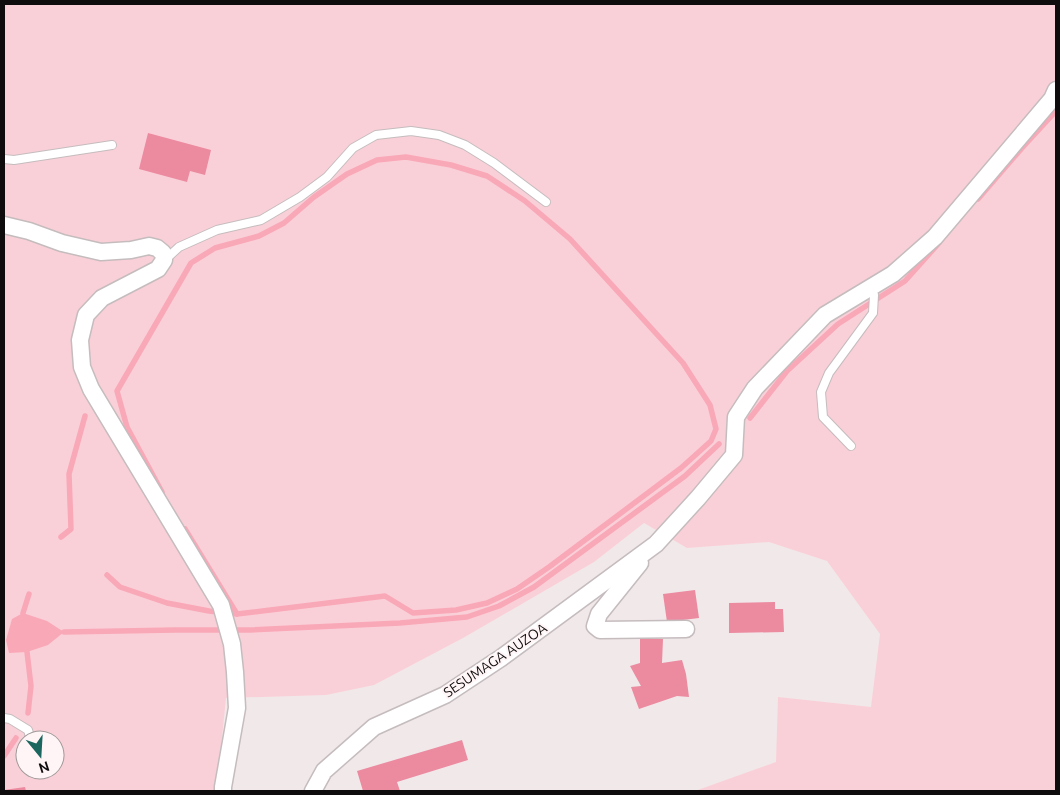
<svg xmlns="http://www.w3.org/2000/svg" width="1060" height="795" font-family="Ubuntu,sans-serif">
<style>
.green{fill:#fad0d8;fill-rule:evenodd}
.water{fill:#f9a8b8}
.lines{fill:none;stroke-linecap:round;stroke-linejoin:round}
.stream{stroke:#f9a8b8;stroke-width:5.5}
.building{fill:#ec8aa0}
.service-casing{stroke:#c5bcbe;stroke-width:10}
.minor-casing{stroke:#c5bcbe;stroke-width:19}
.service{stroke:#fff;stroke-width:8}
.minor{stroke:#fff;stroke-width:16}
.labels{text-anchor:middle;stroke-width:4;stroke-linejoin:round;paint-order:stroke}
.street-label{font-size:14px;fill:#0f0c0d;stroke:#fff5f7}
</style>
<rect width="100%" height="100%" fill="#f1e8ea"/>
<path class="green" d="M4,4H1056V791H695L776,762L778,697L871,707L880,634L827,561L769,542L687,548L644,523L594,562L463,638L374,685L326,695L226,698L221,747L214,791H4ZM25,740H55V770H25Z"/>
<polygon class="water" points="23,613 47,621 64,632 48,645 27,652 9,653 6,640 12,619"/>
<g class="lines">
<g class="stream">
<polyline points="978,199 1022,148 1056,111"/>
<polyline points="750,418 787,371 838,324 905,281 939,243"/>
<polyline points="185,529 237,614"/>
<polyline points="61,537 71,529 69,474 85,416"/>
<polyline points="107,575 120,587 167,603 209,611 237,614 385,596 413,613 456,610 487,603 517,589 549,567 681,468 711,441 716,429 710,405 683,363 570,239 525,201 487,176 451,165 406,157 377,160 347,174 314,197 284,223 259,236 215,248 191,263 117,391 127,427 162,492"/>
<polyline points="23,613 29,594"/>
<polyline points="64,632 175,630 250,630 400,623 467,617 499,606 534,587 685,476 719,444"/>
<polyline points="27,652 31,686 28,713"/>
<polyline points="4,756 16,738"/>
</g>
</g>
<g class="building">
<polygon points="148,133 211,150 205,175 190,171 187,182 139,169"/>
<polygon points="695,590 699,618 667,622 663,594"/>
<polygon points="775,602 775,609 783,609 784,632 729,633 729,603"/>
<polygon points="640,638 663,639 662,663 682,660 686,674 689,697 677,696 639,709 631,687 641,686 630,666 640,663"/>
<polygon points="462,740 468,760 397,782 400,791 363,791 357,771"/>
<polygon points="25,787 26,791 4,791 4,790"/>
</g>
<g class="lines">
<defs>
<g id="service">
<polyline points="4,159 14,160 112,145"/>
<polyline points="165,260 179,247 217,230 261,220 300,197 327,177 353,148 376,135 411,131 439,135 465,145 494,163 546,202"/>
<polyline points="851,446 823,417 821,392 829,373 873,313 874,295"/>
<polyline points="4,718 10,719 28,730 31,740"/>
<polyline points="30,772 31,770"/>
</g>
<g id="minor">
<polyline points="4,225 29,231 62,243 101,252 131,250 149,246 157,248 163,253 164,260 158,269 102,298 86,315 80,340 82,367 91,389 221,605 232,644 235,672 237,708 223,787 223,791"/>
<polyline points="640,563 599,614 595,626 600,630 686,629"/>
<polyline points="313,791 324,771 374,727 445,695 501,658 656,544 698,498 734,455 736,417 755,388 825,315 893,274 935,237 1052,99 1056,90"/>
</g>
</defs>
<use href="#service" class="service-casing"/>
<use href="#minor" class="minor-casing"/>
<use href="#service" class="service"/>
<use href="#minor" class="minor"/>
</g>
<g class="labels">
<g class="street-label">
<text transform="translate(495 660) rotate(-34)" y="5">SESUMAGA AUZOA</text>
</g>
</g>
<rect width="1060" height="795" fill="none" stroke="#0f0c0d" stroke-width="10"/>
<g transform="translate(40 755) rotate(162)"><circle r="24" fill="#fff5f7" stroke="#9f9899"/>
<path d="M0-4L9 19L0 12L-9 19Z" fill="#1b665f"/>
<text y="-8" font-size="14" font-weight="bold" text-anchor="middle" fill="#0f0c0d">N</text>
</g>
</svg>
